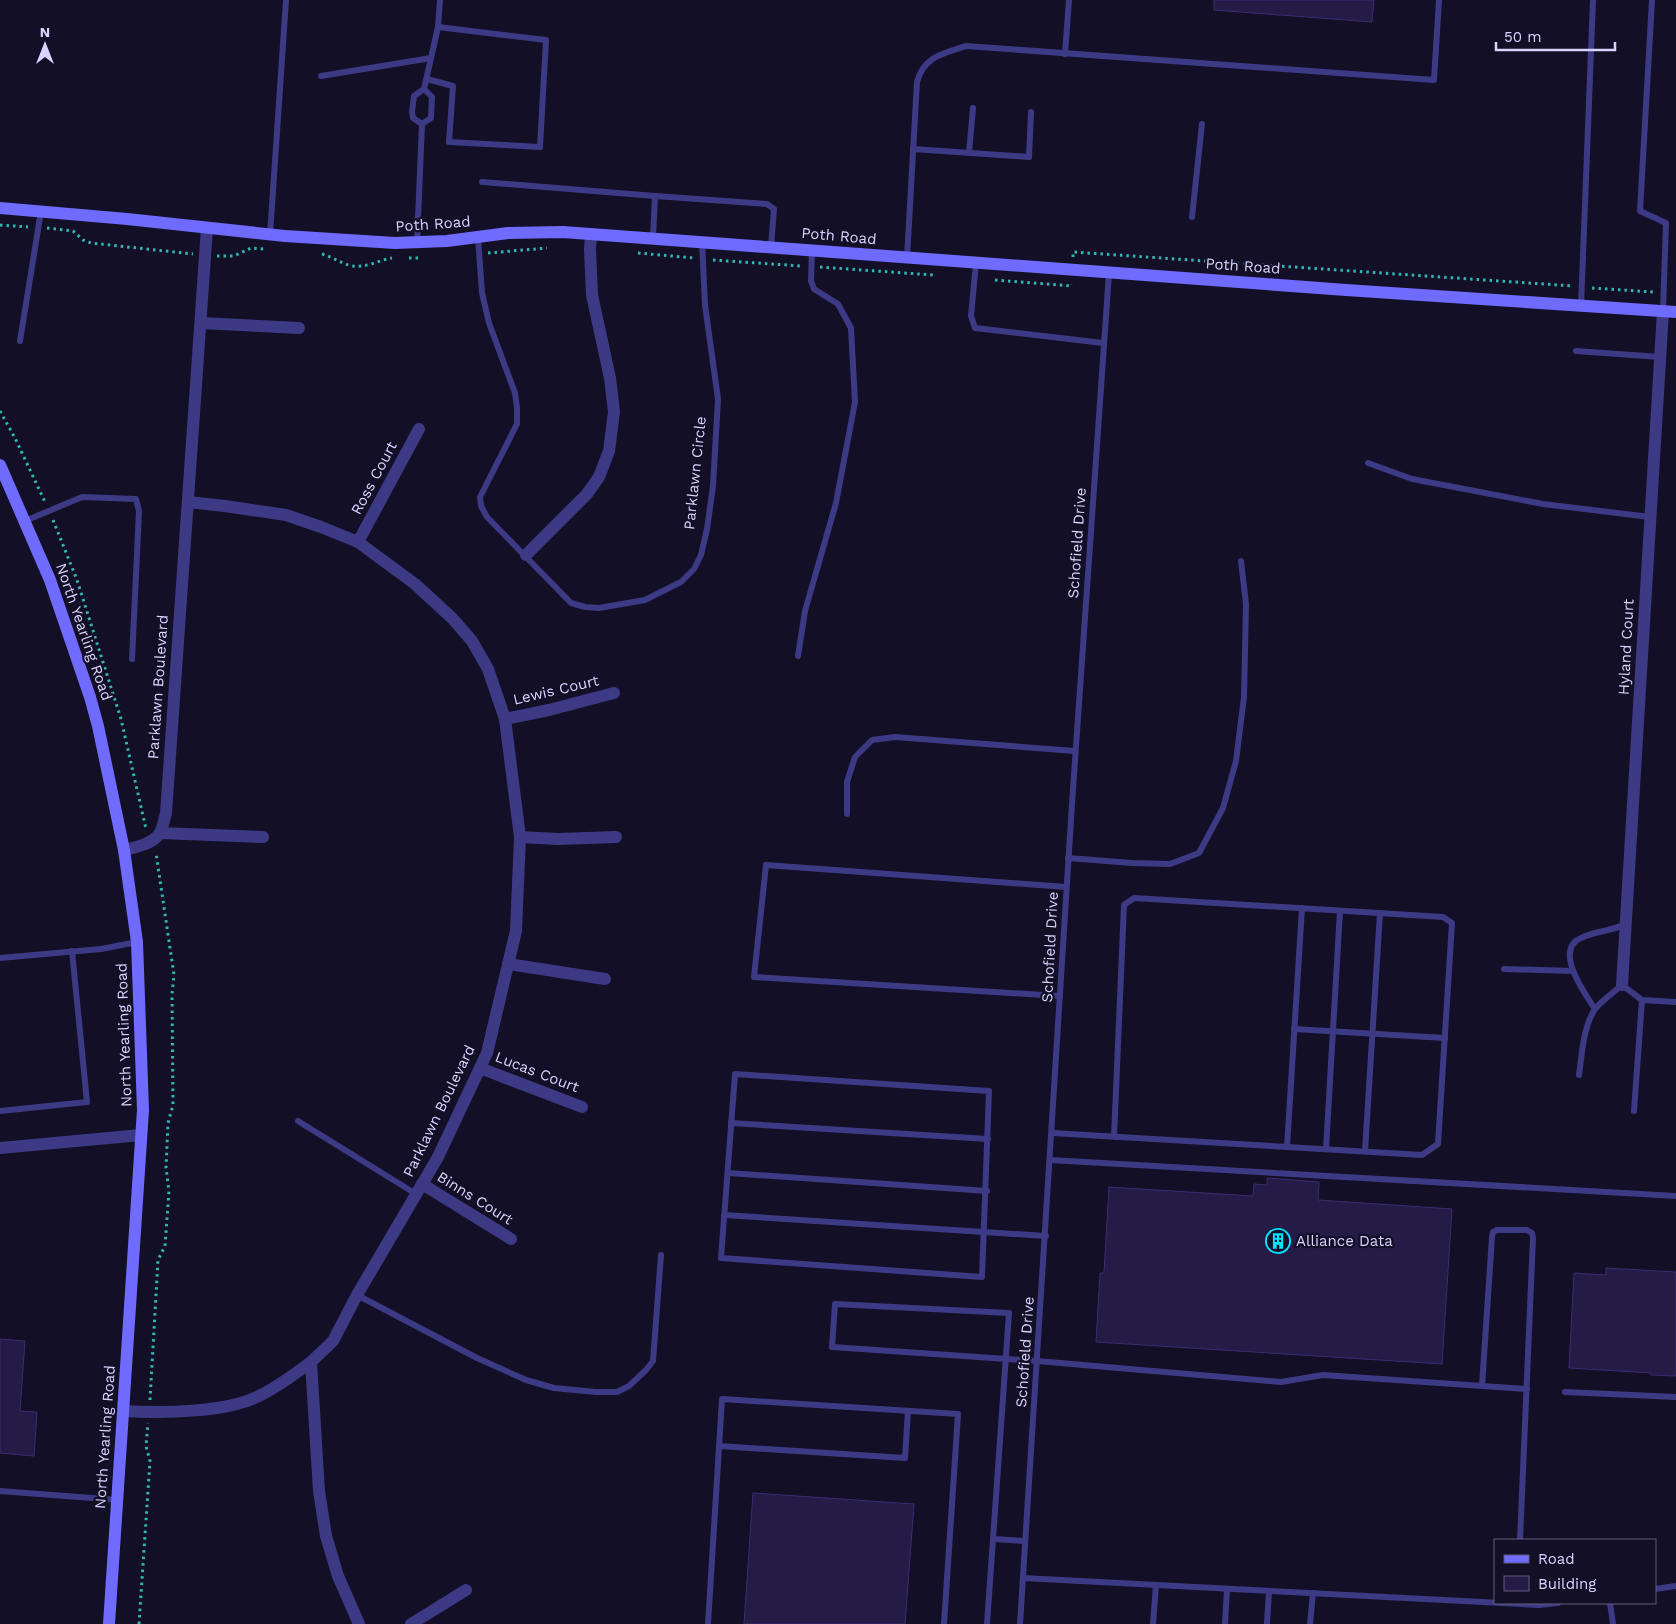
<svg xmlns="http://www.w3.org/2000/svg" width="1676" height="1624" font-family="'Work Sans',sans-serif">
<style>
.building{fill:#241b47;stroke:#3b2d73}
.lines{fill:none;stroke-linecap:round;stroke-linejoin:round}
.path{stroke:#2fb8b0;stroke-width:3;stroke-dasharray:2.5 4;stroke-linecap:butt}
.lane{stroke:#3d3a85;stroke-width:6}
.street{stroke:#3d3a85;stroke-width:12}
.secondary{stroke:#6f6bff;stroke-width:12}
.labels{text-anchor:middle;stroke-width:4.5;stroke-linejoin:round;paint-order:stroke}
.street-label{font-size:15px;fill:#d9d4ff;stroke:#130f26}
.poi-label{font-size:15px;fill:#d9d4ff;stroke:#130f26;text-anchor:start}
</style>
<rect width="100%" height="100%" fill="#130f26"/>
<g class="building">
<polygon points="1214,0 1374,0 1372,22 1214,10"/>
<polygon points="1267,1178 1319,1182 1318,1200 1452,1209 1442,1364 1096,1342 1100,1273 1104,1273 1109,1187 1253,1196 1254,1184 1267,1185"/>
<polygon points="1606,1268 1676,1272 1676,1376 1651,1375 1651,1373 1569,1368 1574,1273 1606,1275"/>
<polygon points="0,1339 25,1341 20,1411 37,1412 34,1456 0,1453"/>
<polygon points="753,1493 914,1504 905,1624 744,1624"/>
</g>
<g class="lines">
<g class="path">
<polyline points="0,225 28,227"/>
<polyline points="47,228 73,231 83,240 91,243 193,254"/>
<polyline points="488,253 547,248"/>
<polyline points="638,253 694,258"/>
<path d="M322,254C333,257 342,264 353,266C366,268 379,260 392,258"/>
<polyline points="217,256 234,256 251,248 264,249"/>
<polyline points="1073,257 1073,252 1573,286"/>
<polyline points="409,258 422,258"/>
<polyline points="713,260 801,266"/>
<polyline points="820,267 933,275"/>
<polyline points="995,280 1071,286 1071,284"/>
<polyline points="1592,288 1653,292"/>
<polyline points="0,411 15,438 45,502"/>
<polyline points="53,520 77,580 121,719 146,829"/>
<polyline points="150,1400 158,1260 165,1246 169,1191 166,1168 168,1123 173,1105 172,994 174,975 156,853"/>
<polyline points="139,1624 150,1461 146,1446 148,1423"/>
</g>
<g class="lane">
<polyline points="1652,0 1640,211 1666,223 1663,311"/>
<polyline points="1065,54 1069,0"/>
<polyline points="321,76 431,58"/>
<polyline points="427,79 453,86 449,142 540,147 546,40 438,27"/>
<polyline points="422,124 413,118 412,112 414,96 424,89 438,27 440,0"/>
<polyline points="422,124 431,118 432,97 424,89"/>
<polyline points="913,149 1029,157 1031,112"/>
<polyline points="969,153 973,108"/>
<polyline points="482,182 655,196"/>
<polyline points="1192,217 1202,124"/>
<polyline points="270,235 286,0"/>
<polyline points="478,237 482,293 489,323 515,393 517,408 517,424 480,497 481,506 487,517 571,603 585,607 599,608 645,600 681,582 694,569 701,555 707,529 713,486 718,399 705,305 702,241"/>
<polyline points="653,238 655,196 767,204 774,209 771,247"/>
<polyline points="417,243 422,124"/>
<path d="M907,258L917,82C924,56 943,54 966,46L1434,80L1439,0"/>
<polyline points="976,263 971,316 975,328 1103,343"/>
<polyline points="1581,306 1593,0"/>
<polyline points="20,341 41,211"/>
<polyline points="1576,351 1660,357"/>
<polyline points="1368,463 1412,479 1543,504 1650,517"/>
<polyline points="25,521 82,497 136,499 139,511 132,659"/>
<polyline points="798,656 805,611 836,503 855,402 851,328 838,304 814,289 811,281 812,250"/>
<polyline points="847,814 847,782 855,757 872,740 895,737 1075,751"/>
<polyline points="1068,858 1132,863 1170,864 1199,853 1223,808 1236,761 1244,697 1246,604 1241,561"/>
<polyline points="0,958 101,949 137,942"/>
<polyline points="1504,969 1573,971"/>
<polyline points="1060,996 754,977 766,865 1066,887"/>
<path d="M1595,1009C1585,994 1553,950 1581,938C1595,931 1612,931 1626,924"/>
<polyline points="1294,1029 1445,1038"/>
<polygon points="735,1074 989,1091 982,1277 721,1258"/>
<path d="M1579,1075C1582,1054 1583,1027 1595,1009C1602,1000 1613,993 1622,985L1642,1000L1676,1002"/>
<polyline points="0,1111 87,1102 72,951"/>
<polyline points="1634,1111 1642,1000"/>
<polyline points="298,1121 416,1194"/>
<polyline points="731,1123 988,1139"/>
<polyline points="1052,1133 1422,1155 1438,1144 1452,923 1443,917 1134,898 1124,905 1114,1137"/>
<polyline points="1287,1147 1302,908"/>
<polyline points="1326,1149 1340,911"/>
<polyline points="1365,1151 1380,913"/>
<polyline points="1050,1160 1676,1196"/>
<polyline points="728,1173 987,1191"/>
<polyline points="724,1215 1046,1236"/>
<polyline points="357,1295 477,1358 526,1380 554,1388 596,1392 617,1392 629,1386 646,1370 653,1361 661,1255"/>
<polyline points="1482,1386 1492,1237 1493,1232 1497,1230 1527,1230 1532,1233 1533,1238 1520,1540"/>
<polyline points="1565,1392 1676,1397"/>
<polyline points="719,1446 905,1458 908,1411"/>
<polyline points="0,1491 118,1500"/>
<polyline points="993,1539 1025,1541"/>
<polyline points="1023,1578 1539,1605 1558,1603"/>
<polyline points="1655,1589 1676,1586"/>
<polyline points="1610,1603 1613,1624"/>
<polyline points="708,1624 722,1399 958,1414 944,1624"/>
<polyline points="987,1624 1009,1313 835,1304 832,1347 1037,1361 1281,1382 1323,1375 1527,1389"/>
<polyline points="1020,1624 1072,804 1109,273"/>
<polyline points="1153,1624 1156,1585"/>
<polyline points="1225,1624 1227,1589"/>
<polyline points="1267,1624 1269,1591"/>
<polyline points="1310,1624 1313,1593"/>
</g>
<g class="street">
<polyline points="201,323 299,328"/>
<polyline points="188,502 225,506 286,515 321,527 358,542 415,584 452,618 472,641 488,669 505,719 520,837 516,931 487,1053 438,1157 357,1295 333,1341 311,1362 319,1491 326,1536 338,1576 359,1624"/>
<polyline points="358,542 419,429"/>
<polyline points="526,555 587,494 599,477 609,451 614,412 610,378 592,295 590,249 591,234"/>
<polyline points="505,719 549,710 614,693"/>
<polyline points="160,833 263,837"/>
<polyline points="520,837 558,839 616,837"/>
<path d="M124,850C136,847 153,844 160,833C163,827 164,819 166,813L207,228"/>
<polyline points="508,964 605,979"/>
<polyline points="1622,985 1663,311"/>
<polyline points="480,1068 582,1107"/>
<polyline points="0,1148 141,1135"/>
<polyline points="422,1184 511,1239"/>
<path d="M123,1411C161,1413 226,1413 259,1396C278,1387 295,1374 311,1362"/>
<polyline points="411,1624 466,1590"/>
</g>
<g class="secondary">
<polyline points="0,208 127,219 285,236 395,243 447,241 508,233 563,232 1346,290 1676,312"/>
<polyline points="0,465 50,580 90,697 98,726 124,850 137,942 143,1110 109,1624"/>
</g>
</g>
<defs>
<symbol id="building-ring" viewBox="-11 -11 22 22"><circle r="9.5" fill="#130f26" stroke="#00e5ff" stroke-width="1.5"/><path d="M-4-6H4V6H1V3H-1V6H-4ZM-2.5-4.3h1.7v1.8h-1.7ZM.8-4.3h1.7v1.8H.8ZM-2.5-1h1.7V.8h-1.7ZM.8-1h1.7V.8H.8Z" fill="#00e5ff"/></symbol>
</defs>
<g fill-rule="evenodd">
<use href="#building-ring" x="1264" y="1227" width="28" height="28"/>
</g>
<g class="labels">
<g class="street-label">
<text transform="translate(433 224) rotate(-4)" y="5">Poth Road</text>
<text transform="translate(839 236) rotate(5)" y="5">Poth Road</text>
<text transform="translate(1243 266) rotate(4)" y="5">Poth Road</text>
<text transform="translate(695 473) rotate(-84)" y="5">Parklawn Circle</text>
<text transform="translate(374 478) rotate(-62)" y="5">Ross Court</text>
<text transform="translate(1077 543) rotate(-86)" y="5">Schofield Drive</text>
<text transform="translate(84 632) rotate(71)" y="5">North Yearling Road</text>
<text transform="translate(1626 647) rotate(-87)" y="5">Hyland Court</text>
<text transform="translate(158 687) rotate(-86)" y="5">Parklawn Boulevard</text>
<text transform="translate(556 690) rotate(-13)" y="5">Lewis Court</text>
<text transform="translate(1050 947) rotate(-87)" y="5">Schofield Drive</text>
<text transform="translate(124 1035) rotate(-92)" y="5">North Yearling Road</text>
<text transform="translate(537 1072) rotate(21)" y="5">Lucas Court</text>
<text transform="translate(439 1111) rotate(-64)" y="5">Parklawn Boulevard</text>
<text transform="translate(475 1198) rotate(32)" y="5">Binns Court</text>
<text transform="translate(1025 1352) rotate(-86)" y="5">Schofield Drive</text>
<text transform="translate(105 1437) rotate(-86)" y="5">North Yearling Road</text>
</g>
<g class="poi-label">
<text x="1296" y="1246">Alliance Data</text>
</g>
</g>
<rect x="1494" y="1539" width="162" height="65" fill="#130f26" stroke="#625e7d"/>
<rect x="1504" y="1555" width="25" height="8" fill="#6f6bff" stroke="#625e7d"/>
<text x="1538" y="1564" font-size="15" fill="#d9d4ff">Road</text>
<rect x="1504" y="1576" width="25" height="15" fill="#241b47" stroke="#625e7d"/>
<text x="1538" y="1589" font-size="15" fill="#d9d4ff">Building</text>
<g transform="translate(45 45)" stroke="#130f26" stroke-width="4" paint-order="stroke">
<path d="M0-4L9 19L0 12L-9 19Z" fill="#d9d4ff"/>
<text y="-8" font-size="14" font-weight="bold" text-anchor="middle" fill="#d9d4ff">N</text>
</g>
<path d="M1496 42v8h119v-8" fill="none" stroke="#d9d4ff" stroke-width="2.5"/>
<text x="1504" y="42" font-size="15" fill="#d9d4ff" stroke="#130f26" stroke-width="4" paint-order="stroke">50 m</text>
</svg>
